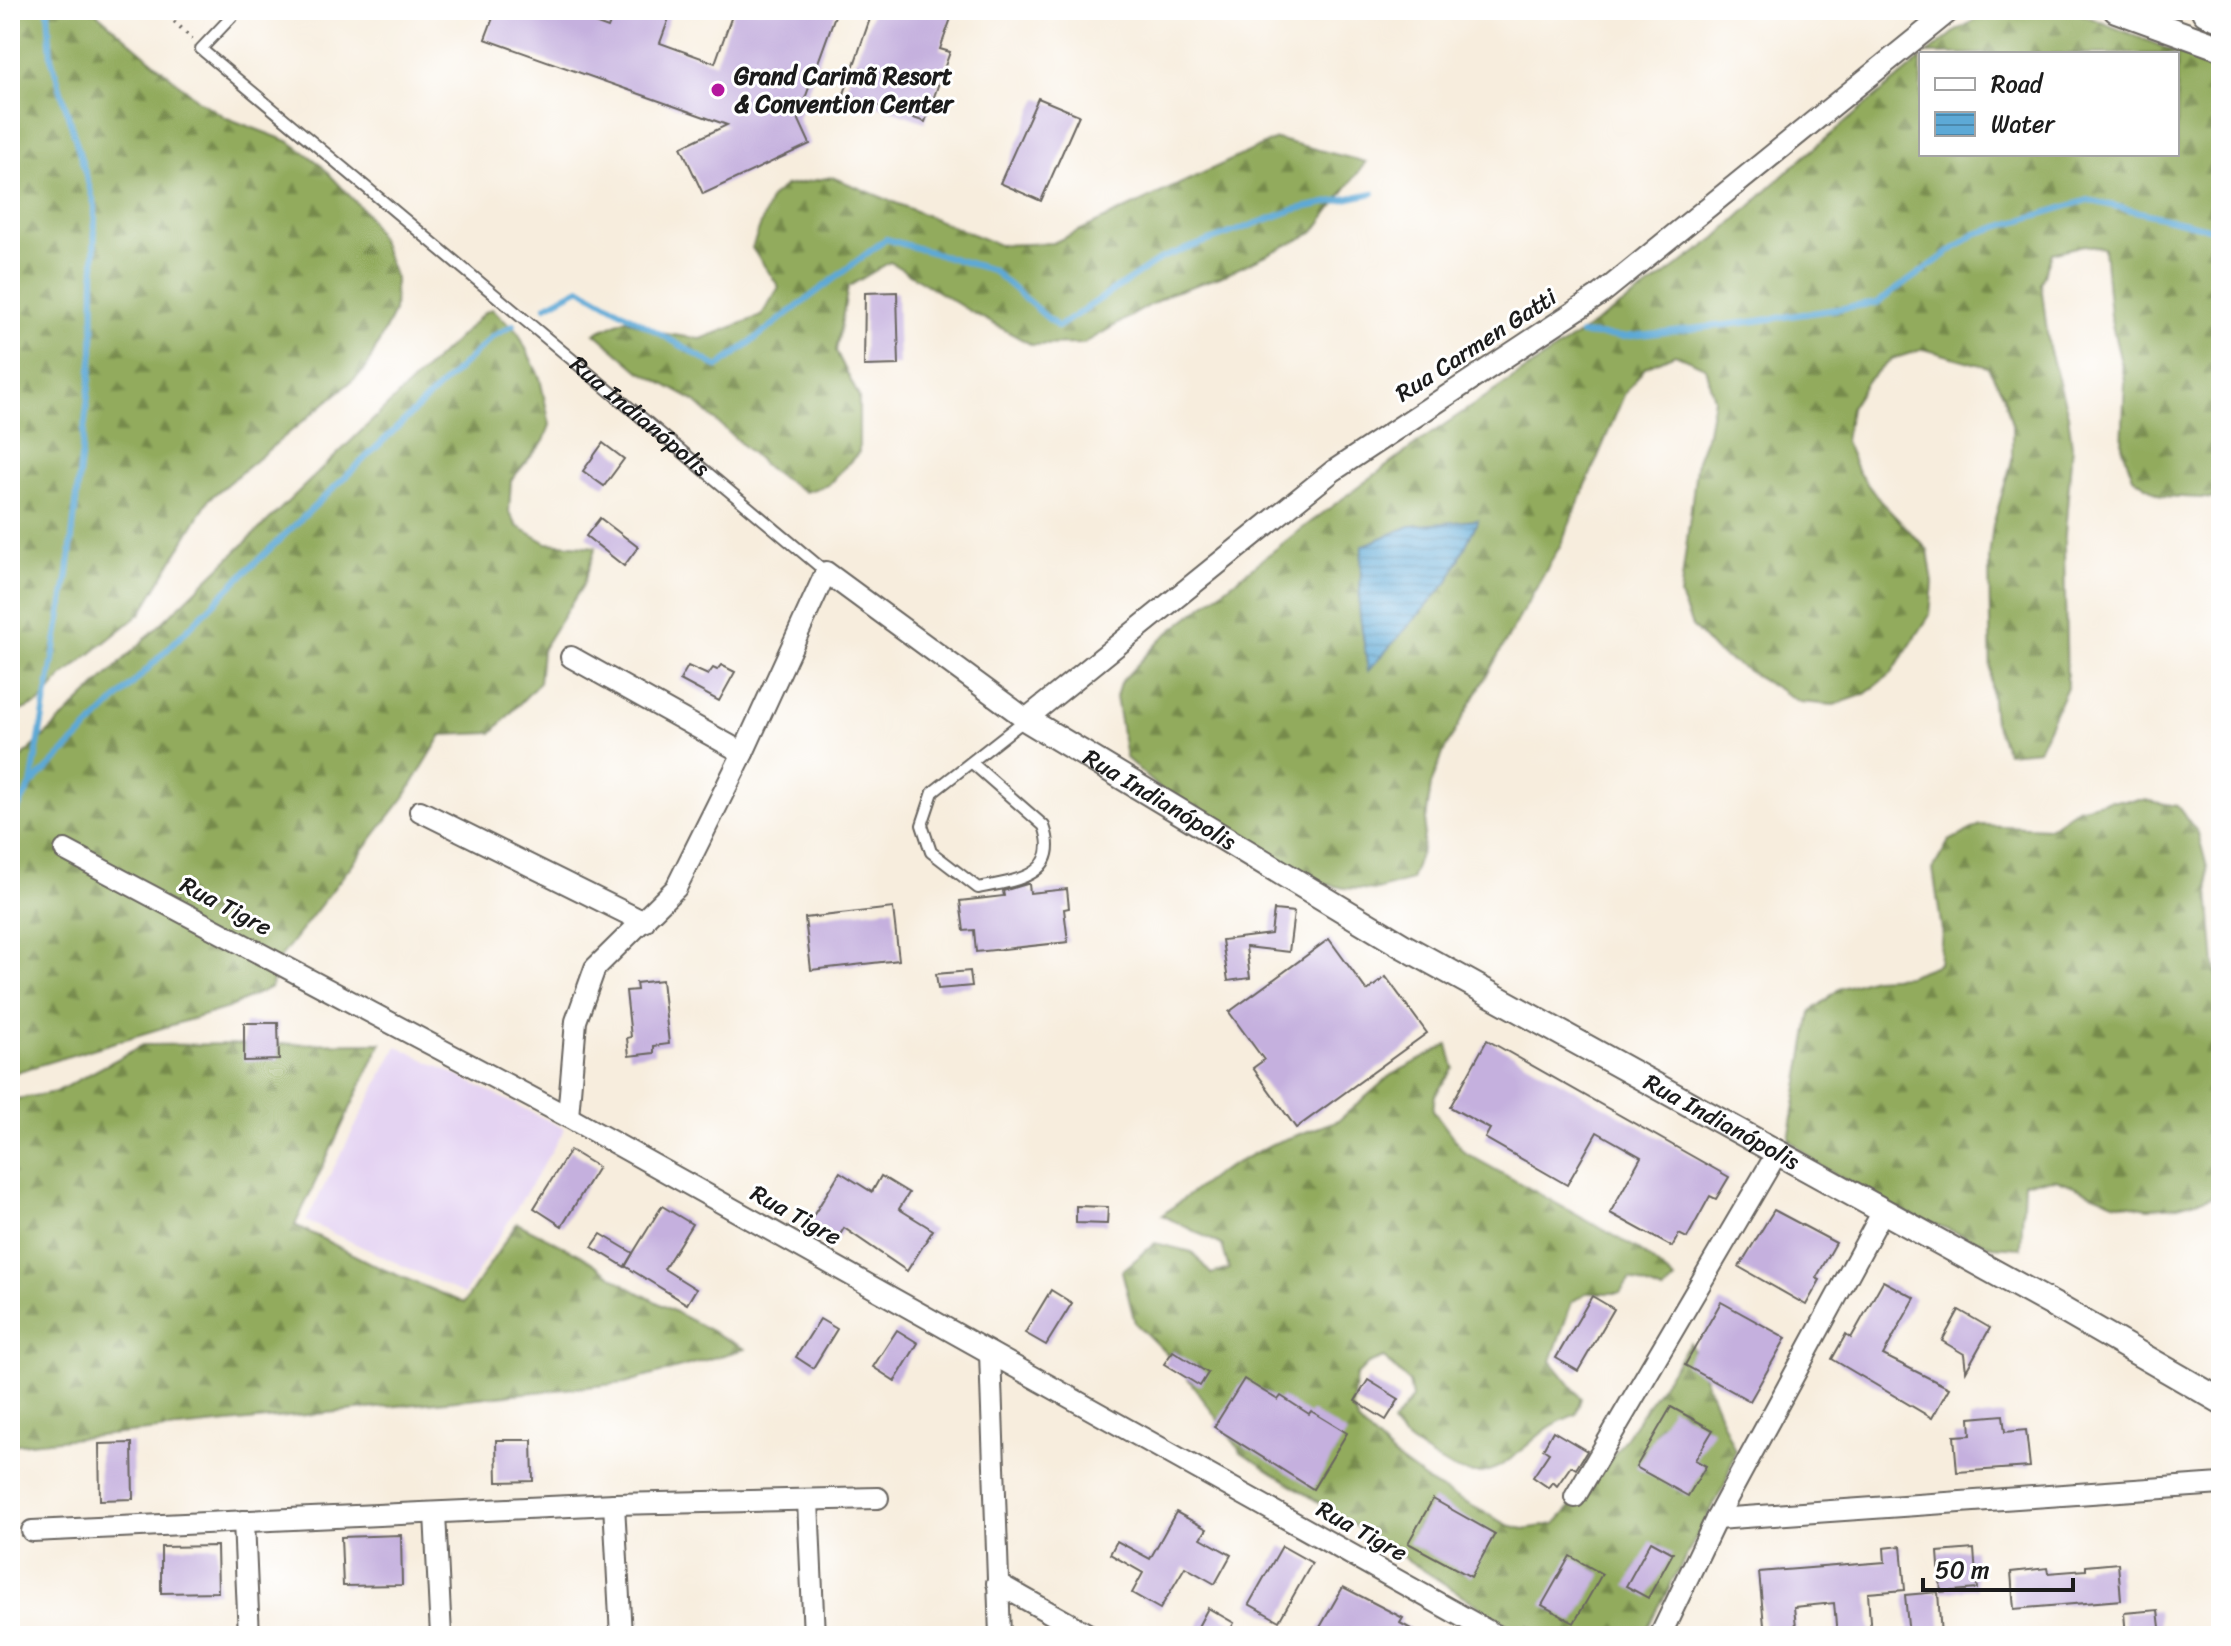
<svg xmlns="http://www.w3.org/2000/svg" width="2231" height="1646" font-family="Sriracha,sans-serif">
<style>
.built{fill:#e4d3f2}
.forest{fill:url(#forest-firs);stroke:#57643c;stroke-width:2}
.water{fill:url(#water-rules);stroke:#3c6279;stroke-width:2}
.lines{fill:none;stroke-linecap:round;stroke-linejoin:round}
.stream{stroke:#5da9d6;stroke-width:6}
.building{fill:#c5b0de}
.service-casing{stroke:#696560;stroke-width:14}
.minor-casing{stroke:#696560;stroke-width:24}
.tertiary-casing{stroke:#696560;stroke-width:28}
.trunk-casing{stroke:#696560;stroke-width:36}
.path{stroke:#696560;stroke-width:4;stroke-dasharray:2 6;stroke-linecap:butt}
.service{stroke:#fff;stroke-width:10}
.minor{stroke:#fff;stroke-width:20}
.tertiary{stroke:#fff;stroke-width:24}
.trunk{stroke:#fff;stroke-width:32}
.poi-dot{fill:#b5179e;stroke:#fff;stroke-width:3}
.labels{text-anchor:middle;stroke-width:6;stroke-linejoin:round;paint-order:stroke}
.poi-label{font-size:24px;font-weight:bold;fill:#1c1c1c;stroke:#fff;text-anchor:start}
.street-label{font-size:24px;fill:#1c1c1c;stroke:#fff}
</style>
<defs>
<pattern id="forest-firs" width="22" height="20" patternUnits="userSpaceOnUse" patternTransform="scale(2)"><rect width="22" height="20" fill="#92ab5d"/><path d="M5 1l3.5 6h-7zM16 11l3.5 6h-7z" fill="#768a4c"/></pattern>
<pattern id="water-rules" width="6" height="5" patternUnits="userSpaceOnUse" patternTransform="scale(2)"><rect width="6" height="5" fill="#5da9d6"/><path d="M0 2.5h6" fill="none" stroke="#4c89ad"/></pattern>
</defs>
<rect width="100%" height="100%" fill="#fff"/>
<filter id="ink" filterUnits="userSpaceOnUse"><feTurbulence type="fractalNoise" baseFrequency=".0125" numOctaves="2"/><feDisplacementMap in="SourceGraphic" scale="16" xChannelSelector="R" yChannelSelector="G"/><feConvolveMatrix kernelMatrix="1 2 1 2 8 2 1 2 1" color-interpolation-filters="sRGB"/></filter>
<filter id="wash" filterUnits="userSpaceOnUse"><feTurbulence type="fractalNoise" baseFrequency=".006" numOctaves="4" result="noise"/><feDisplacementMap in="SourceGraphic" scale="32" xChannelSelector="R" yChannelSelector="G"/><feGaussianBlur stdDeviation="1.8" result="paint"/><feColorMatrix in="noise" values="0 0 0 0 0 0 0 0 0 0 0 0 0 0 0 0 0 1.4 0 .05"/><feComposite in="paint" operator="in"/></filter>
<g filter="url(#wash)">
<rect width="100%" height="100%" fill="#f7eddd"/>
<polygon class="built" points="397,1046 565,1129 464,1294 306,1221"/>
<g class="forest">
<polygon points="10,10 93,10 198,100 227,118 290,142 319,163 366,213 382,243 395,279 394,312 365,370 209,499 141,613 62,677 40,703 10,715"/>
<polygon points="1992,10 2071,10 2221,70 2221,499 2161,496 2133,477 2122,446 2125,380 2110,316 2104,248 2084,245 2052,253 2041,283 2049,348 2068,414 2072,446 2064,547 2067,687 2038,750 2007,753 1994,722 1991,690 1989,557 1993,525 2012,460 2012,425 2004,395 1988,367 1924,349 1892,359 1868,380 1850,408 1845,441 1858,472 1881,502 1928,550 1933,583 1930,615 1892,673 1865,694 1834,705 1800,702 1716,652 1692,626 1680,596 1697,460 1708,431 1714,399 1705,367 1675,354 1645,367 1624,395 1561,544 1444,751 1431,785 1422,849 1411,880 1377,890 1344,888 1314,882 1176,803 1126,758 1116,697 1120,683 1161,639 1296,533 1426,437 1653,284 1716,238 1792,167 1921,59 1921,154 2177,154 2177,54 1927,54 1956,31"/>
<polygon points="1276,139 1366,162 1313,233 1220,277 1171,293 1083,344 1032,345 966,309 890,262 848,287 836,351 859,397 859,452 828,485 805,492 771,471 693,400 638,370 595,333 626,319 660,333 701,339 761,316 779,287 752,248 771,197 785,186 832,177 999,245 1053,243"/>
<polygon points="492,309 518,332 540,378 550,425 544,441 511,480 509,512 517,526 547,543 596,547 583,585 542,650 539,683 492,733 442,735 405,796 279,959 271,987 228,1008 10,1074 10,769 485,312"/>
<polygon points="2110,800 2144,800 2177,806 2198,833 2207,867 2215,965 2221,997 2221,1181 2211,1197 2178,1206 2148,1208 2114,1202 2056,1179 2024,1182 2021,1248 1991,1246 1899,1210 1817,1164 1789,1139 1811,1012 1839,989 1873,978 1907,976 1939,964 1942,931 1933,869 1949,841 1980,825 2049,828 2077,808"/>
<polygon points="381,1043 295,1225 378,1267 464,1303 517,1223 581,1255 630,1288 745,1349 625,1383 10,1445 10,1100 56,1092 143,1045"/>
<path d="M1448,1045L1454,1068L1435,1095L1433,1110L1464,1152L1638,1249L1675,1280L1663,1292L1630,1279L1620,1293H1586L1572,1302L1551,1361L1581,1398L1576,1414C1565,1419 1552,1424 1543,1432C1505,1463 1486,1491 1435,1459C1418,1448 1403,1440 1392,1424L1412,1398L1409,1382L1384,1358L1368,1364L1356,1376L1352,1407L1358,1422L1393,1456L1434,1486L1508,1525L1524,1529L1555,1524L1600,1475L1690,1343L1735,1451L1725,1484L1643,1636H1525L1241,1452L1179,1366L1135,1323L1122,1271L1155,1243L1192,1252L1211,1274L1229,1269L1222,1245L1162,1215L1219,1172L1272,1144L1339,1120L1391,1075Z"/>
</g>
<polygon class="water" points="1478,520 1449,581 1368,671 1359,610 1362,546 1410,526"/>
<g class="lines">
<g class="stream">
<polyline points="546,306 580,288 718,367 886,239 992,270 1058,327 1162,258 1293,210 1373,193"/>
<polyline points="1581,334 1623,337 1750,322 1877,303 1975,234 2088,200 2221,231"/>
<polyline points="33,783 232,585 492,337 513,325"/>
<polyline points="10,822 31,785 68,574 93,352 95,206 51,57 48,10"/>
</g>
</g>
<g id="blocks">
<g class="building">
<polygon points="496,10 559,10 608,28 615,10 672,10 660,43 715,63 734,10 837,10 798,118 810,144 703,194 681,147 727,125 485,39"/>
<polygon points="873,10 954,10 940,49 950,52 925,122 844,94"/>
<polygon points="1038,98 1079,115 1041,201 1000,183"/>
<polygon points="897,292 899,365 864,366 865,293"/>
<polygon points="603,443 624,459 604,486 583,471"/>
<polygon points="600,518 638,547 624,566 586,536"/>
<polygon points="721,665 735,672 719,701 680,680 688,666 708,675 713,668 717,670"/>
<polygon points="1027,884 1029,884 1030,893 1067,889 1069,908 1064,909 1068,942 976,952 974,930 964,931 960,901 1004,896 1003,891"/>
<polygon points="893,908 899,960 811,970 805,918"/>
<polygon points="1274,910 1294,912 1289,952 1246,947 1250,978 1228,981 1222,940 1271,934"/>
<polygon points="1329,939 1367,991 1386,977 1427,1033 1296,1128 1253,1068 1264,1060 1229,1012"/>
<polygon points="970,971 972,986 938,989 936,974"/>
<polygon points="662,980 669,1044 654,1046 654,1053 629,1056 627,1038 631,1037 626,991 637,990 636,983"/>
<polygon points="244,1023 278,1023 279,1060 244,1061"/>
<polygon points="1487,1040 1729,1177 1716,1199 1710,1196 1687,1238 1679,1234 1672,1247 1610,1213 1641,1157 1597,1132 1567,1185 1485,1138 1490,1129 1450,1107"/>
<polygon points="570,1150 598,1167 562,1226 534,1208"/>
<polygon points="840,1172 872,1192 881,1176 909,1193 899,1209 933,1230 907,1271 844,1228 838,1238 810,1221"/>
<polygon points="662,1206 692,1224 664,1269 696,1289 687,1304 625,1266"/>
<polygon points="1076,1206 1108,1207 1107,1224 1076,1223"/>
<polygon points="1774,1210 1836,1243 1816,1278 1820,1280 1806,1305 1739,1267"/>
<polygon points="601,1234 633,1253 625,1267 592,1247"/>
<polygon points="1883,1281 1915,1298 1883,1355 1949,1388 1932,1418 1832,1359 1846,1334 1851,1338"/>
<polygon points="1051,1290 1072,1303 1046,1345 1025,1333"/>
<polygon points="1592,1296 1614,1309 1578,1371 1556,1358"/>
<polygon points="1721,1302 1786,1338 1750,1401 1685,1365"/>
<polygon points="1959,1310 1990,1328 1966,1371 1964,1354 1942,1341"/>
<polygon points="820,1319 837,1329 813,1368 796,1357"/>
<polygon points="897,1330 918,1343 895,1381 873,1367"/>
<polygon points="1173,1351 1208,1373 1200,1386 1164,1364"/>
<polygon points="1244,1379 1278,1400 1281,1396 1309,1414 1311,1411 1347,1433 1313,1489 1214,1427"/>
<polygon points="1368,1380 1399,1399 1386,1420 1355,1401"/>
<polygon points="1671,1407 1713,1430 1695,1460 1706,1466 1688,1496 1636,1467"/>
<polygon points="2003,1415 2005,1432 2026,1430 2030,1467 1957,1472 1954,1436 1971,1435 1970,1418"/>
<polygon points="1553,1431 1587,1451 1576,1469 1571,1466 1557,1486 1553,1482 1549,1488 1533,1477 1549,1453 1543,1449"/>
<polygon points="496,1440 532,1440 533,1481 497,1482"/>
<polygon points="132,1443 133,1499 100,1500 99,1444"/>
<polygon points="1433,1499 1495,1534 1471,1577 1408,1543"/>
<polygon points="1176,1512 1207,1529 1201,1538 1231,1555 1215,1584 1185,1567 1160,1609 1132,1593 1143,1573 1110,1554 1117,1541 1150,1559"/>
<polygon points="401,1535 402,1585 343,1586 341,1537"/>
<polygon points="1651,1541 1673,1553 1648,1598 1626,1586"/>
<polygon points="217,1546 218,1592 161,1593 161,1547"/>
<polygon points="1282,1546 1312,1563 1279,1621 1249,1604"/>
<polygon points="1901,1546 1905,1590 1868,1593 1871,1636 1837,1636 1834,1603 1794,1607 1797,1636 1765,1636 1759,1572 1885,1562 1884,1548"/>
<polygon points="1974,1549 1977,1589 1941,1592 1938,1552"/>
<polygon points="1570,1556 1602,1574 1574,1623 1542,1605"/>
<polygon points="2118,1563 2121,1600 2014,1609 2011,1572 2047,1568 2048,1573 2086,1570 2086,1566"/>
<polygon points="1343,1587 1403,1618 1400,1623 1424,1636 1366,1636 1352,1628 1347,1636 1315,1636"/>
<polygon points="1938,1592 1941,1636 1909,1636 1905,1595"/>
<polygon points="1208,1608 1234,1623 1227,1636 1193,1636"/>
<polygon points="2158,1610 2161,1636 2126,1636 2124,1613"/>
</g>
</g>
</g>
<g filter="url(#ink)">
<use href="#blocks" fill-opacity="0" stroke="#696560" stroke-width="2"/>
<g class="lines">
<defs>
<g id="service">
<path id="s1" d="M238,10L201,49L826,572"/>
<path d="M971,762L1044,826C1062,876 1015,881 978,888L931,852L922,825L933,792L1026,719"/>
</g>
<g id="minor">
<polyline points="571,657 743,753"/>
<polyline points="420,811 644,922"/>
<polyline points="65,850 568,1117 1497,1636"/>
<polyline points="568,1117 576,1021 595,968 676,888 743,753 826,572 1026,719 1333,471 1601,294 1951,10"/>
<polyline points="990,1353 1000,1636"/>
<polyline points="1575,1497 1777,1153"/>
<polyline points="808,1501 814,1636"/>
<polyline points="614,1504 621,1636"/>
<polyline points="435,1513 441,1636"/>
<polyline points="1716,1519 2221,1484"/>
<polyline points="244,1521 249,1636"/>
<polyline points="32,1531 614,1504 878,1498"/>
<polyline points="997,1583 1091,1636"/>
<polyline points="1660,1636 1716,1519 1883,1211"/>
</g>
<g id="tertiary">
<polyline points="2116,10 2221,48"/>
<path id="s2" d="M1026,719L1403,946L2063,1310L2221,1401"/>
</g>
<polyline id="trunk" points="2208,10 2221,15"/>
</defs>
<use href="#service" class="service-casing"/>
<use href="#minor" class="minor-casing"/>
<use href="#tertiary" class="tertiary-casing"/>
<use href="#trunk" class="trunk-casing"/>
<polyline class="path" points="163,10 192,39"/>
<use href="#service" class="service"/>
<use href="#minor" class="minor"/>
<use href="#tertiary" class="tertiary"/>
<use href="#trunk" class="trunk"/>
</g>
</g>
<circle class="poi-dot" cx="718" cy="90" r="8"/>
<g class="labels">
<g class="poi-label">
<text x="734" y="84">Grand Carimã Resort<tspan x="734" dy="28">&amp; Convention Center</tspan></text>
</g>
<g class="street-label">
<text transform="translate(1476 345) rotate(-33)" y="8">Rua Carmen Gatti</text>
<text dy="8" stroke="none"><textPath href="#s1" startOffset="626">Rua Indianópolis</textPath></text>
<text dy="8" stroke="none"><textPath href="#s2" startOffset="156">Rua Indianópolis</textPath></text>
<text transform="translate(226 906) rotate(28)" y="8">Rua Tigre</text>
<text dy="8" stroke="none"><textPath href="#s2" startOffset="804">Rua Indianópolis</textPath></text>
<text transform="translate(796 1215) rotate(29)" y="8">Rua Tigre</text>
<text transform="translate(1362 1531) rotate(29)" y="8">Rua Tigre</text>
</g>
</g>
<rect width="2231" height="1646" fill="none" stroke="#fff" stroke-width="40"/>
<rect x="1919" y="52" width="260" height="104" fill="#ffffff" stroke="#a4a4a4" stroke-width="2"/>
<rect x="1935" y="78" width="40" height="12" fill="#ffffff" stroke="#a4a4a4" stroke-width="2"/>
<text x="1991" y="92" font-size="24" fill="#1c1c1c">Road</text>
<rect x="1935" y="112" width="40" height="24" fill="url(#water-rules)" stroke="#a4a4a4" stroke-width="2"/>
<text x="1991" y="132" font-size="24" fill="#1c1c1c">Water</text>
<path d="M1923 1578v12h150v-12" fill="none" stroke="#1c1c1c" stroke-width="4"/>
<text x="1935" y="1578" font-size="24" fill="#1c1c1c" stroke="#ffffff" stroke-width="6" paint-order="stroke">50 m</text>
</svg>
